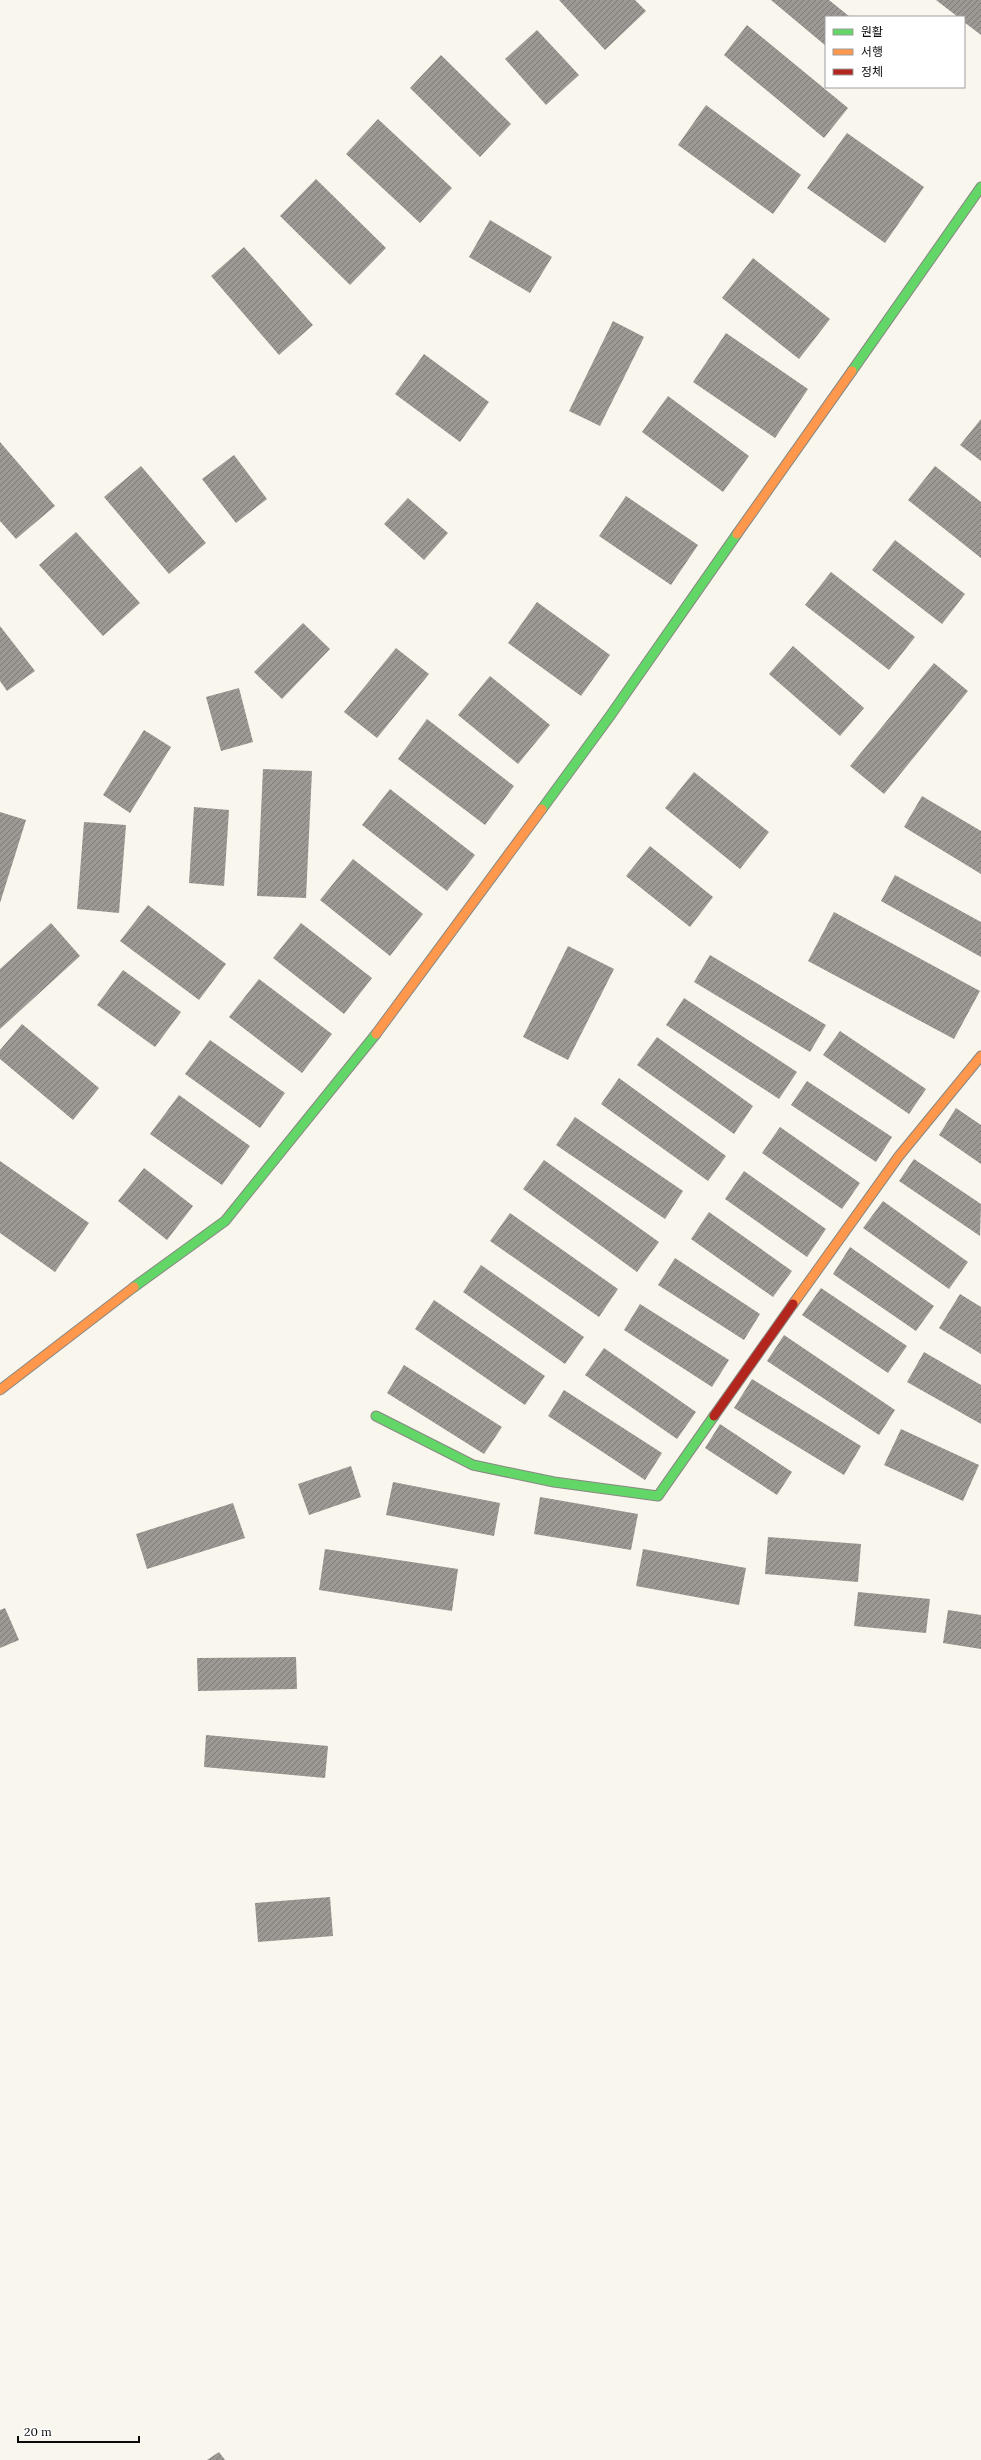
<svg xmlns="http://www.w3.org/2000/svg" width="981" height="2460" font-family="Lora,'Noto Sans KR',serif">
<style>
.building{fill:url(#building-hatch)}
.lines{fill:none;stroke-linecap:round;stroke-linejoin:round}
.fast-casing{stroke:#888783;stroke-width:11}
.slow-casing{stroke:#888783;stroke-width:11}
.jam-casing{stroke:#888783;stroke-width:11}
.fast{stroke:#63d668;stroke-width:9}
.slow{stroke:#ff974d;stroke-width:9}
.jam{stroke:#b3261e;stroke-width:9}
</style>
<defs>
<pattern id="building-hatch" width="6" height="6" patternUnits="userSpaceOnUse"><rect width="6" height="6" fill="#9c9894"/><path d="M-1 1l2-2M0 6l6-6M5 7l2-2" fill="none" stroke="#7d7a77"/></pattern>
</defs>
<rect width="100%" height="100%" fill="#f9f6ed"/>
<g class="building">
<polygon points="559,0 635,0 646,11 605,50"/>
<polygon points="771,0 829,0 850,17 826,17 826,46"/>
<polygon points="936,0 981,0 981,35 964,22 964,17 958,17"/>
<polygon points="747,25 848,108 824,138 724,55"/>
<polygon points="537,30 579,75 546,105 505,59"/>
<polygon points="441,55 511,124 480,157 410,88"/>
<polygon points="706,105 801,175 773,214 678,145"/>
<polygon points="378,119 452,188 420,223 346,154"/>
<polygon points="847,133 924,187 885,243 807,188"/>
<polygon points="316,179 386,248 350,285 280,216"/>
<polygon points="490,220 552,257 530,293 469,257"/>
<polygon points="244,247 313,325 279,355 211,276"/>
<polygon points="753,258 830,319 799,359 722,298"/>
<polygon points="613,321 644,337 600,426 569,411"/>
<polygon points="726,333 808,389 775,438 693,382"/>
<polygon points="424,354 489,402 460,442 395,394"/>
<polygon points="668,396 749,456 723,492 642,432"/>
<polygon points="981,419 981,461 960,445"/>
<polygon points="0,442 55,506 16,539 0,521"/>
<polygon points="234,455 267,499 236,523 202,479"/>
<polygon points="141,466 206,543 169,574 104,497"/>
<polygon points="935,466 981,502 981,558 908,500"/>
<polygon points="626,496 698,545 671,585 599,536"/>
<polygon points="408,498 448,533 424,560 384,524"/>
<polygon points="76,532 140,603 103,636 39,565"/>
<polygon points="895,540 965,594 942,624 872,570"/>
<polygon points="831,572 915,637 889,670 805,605"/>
<polygon points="537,602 610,655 581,696 508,643"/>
<polygon points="303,623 330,649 282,699 254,672"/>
<polygon points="0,626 35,671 7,691 0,681"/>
<polygon points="793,646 864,708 840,736 769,674"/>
<polygon points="396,648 429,674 377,738 344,712"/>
<polygon points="934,663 968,691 884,794 850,766"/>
<polygon points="490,676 550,725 518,764 458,715"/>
<polygon points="239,688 253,742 221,751 206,697"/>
<polygon points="427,719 514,786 485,825 398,759"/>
<polygon points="144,730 171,747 130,813 103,795"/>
<polygon points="263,769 312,771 306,898 257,896"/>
<polygon points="694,772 769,832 740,869 665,808"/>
<polygon points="390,789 475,855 447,891 362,825"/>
<polygon points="922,796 981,831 981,874 904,827"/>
<polygon points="194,807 229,810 224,886 189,883"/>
<polygon points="0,812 26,820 0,903"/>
<polygon points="84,822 126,825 119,913 77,909"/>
<polygon points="650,846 713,897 690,927 626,876"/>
<polygon points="353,859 423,914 390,956 320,900"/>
<polygon points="895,875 981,922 981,957 881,901"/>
<polygon points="148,905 226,964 199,1000 120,941"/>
<polygon points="834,912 980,991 954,1039 808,961"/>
<polygon points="51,923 80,956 0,1029 0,969"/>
<polygon points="301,923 372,978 344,1014 273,958"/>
<polygon points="568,946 614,969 568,1060 523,1037"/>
<polygon points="710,955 826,1025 810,1052 694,982"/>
<polygon points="123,970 181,1012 155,1047 97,1005"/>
<polygon points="259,979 332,1034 302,1073 229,1017"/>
<polygon points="684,998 797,1072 779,1099 666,1025"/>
<polygon points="22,1024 99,1088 73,1120 0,1059 0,1050"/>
<polygon points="840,1031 926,1089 909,1114 823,1055"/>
<polygon points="657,1037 753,1106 734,1134 637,1065"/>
<polygon points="210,1040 285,1093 260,1128 185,1074"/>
<polygon points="619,1078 726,1156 708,1181 601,1104"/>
<polygon points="807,1081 892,1137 876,1162 791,1105"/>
<polygon points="179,1095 250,1146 222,1185 150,1134"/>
<polygon points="956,1108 981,1125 981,1164 939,1135"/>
<polygon points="575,1117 683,1191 665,1219 556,1145"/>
<polygon points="780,1127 860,1183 842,1209 762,1153"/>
<polygon points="914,1159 981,1204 980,1236 899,1181"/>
<polygon points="544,1160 659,1242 637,1272 523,1189"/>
<polygon points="0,1161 89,1223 55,1272 0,1233"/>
<polygon points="144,1168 193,1206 167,1240 118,1201"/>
<polygon points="744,1171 826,1229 807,1257 725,1199"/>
<polygon points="883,1201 968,1262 949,1289 863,1228"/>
<polygon points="709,1212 792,1271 773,1297 691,1239"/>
<polygon points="510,1213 618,1289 599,1317 490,1241"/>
<polygon points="850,1247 934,1306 916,1331 833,1274"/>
<polygon points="675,1258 760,1314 744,1340 658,1285"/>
<polygon points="481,1265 584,1337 565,1364 463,1292"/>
<polygon points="821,1288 907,1346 888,1373 802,1315"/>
<polygon points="960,1294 981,1307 981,1354 939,1328"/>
<polygon points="434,1300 545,1376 525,1405 415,1329"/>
<polygon points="640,1304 729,1360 712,1387 624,1330"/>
<polygon points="784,1335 895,1410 879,1435 767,1361"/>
<polygon points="604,1348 696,1412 677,1439 585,1375"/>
<polygon points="924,1352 981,1385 981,1424 907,1382"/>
<polygon points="404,1365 502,1427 484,1454 387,1393"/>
<polygon points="752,1379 861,1446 844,1475 734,1408"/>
<polygon points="564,1390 662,1453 645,1480 548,1416"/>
<polygon points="720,1424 792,1472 777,1495 705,1448"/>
<polygon points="901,1429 979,1465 963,1501 884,1465"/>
<polygon points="351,1466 361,1497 309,1515 298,1484"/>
<polygon points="393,1482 500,1503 494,1536 386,1515"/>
<polygon points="540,1497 638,1514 631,1550 534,1534"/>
<polygon points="233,1503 245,1538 147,1569 136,1534"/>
<polygon points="768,1537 861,1544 858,1582 765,1574"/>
<polygon points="325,1549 458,1569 452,1611 319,1590"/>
<polygon points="643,1549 746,1568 739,1605 636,1586"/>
<polygon points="858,1592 930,1599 926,1633 854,1626"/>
<polygon points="5,1608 19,1640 0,1648 0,1610"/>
<polygon points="948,1610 981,1615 981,1649 943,1643"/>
<polygon points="296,1657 297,1689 198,1691 197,1658"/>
<polygon points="206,1735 328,1746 325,1778 204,1767"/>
<polygon points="330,1897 333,1936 258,1942 255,1903"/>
<polygon points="219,2452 225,2460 207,2460"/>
</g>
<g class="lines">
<defs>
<g id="fast">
<polyline points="852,371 981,187"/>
<polyline points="542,809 610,716 737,534"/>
<polyline points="134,1287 225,1221 376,1034"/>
<polyline points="376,1416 473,1465 554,1482 658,1496 714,1416"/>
</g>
<g id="slow">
<polyline points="737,534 852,371"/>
<polyline points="376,1034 542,809"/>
<polyline points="793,1304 899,1156 981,1056"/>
<polyline points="0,1390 134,1287"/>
</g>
<polyline id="jam" points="714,1416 793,1304"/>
</defs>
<use href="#fast" class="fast-casing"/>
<use href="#slow" class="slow-casing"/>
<use href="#jam" class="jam-casing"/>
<use href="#fast" class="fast"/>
<use href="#slow" class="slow"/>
<use href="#jam" class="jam"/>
</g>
<rect x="825" y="16" width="140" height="72" fill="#ffffff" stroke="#9d9d9d"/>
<rect x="833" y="29" width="20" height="6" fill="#63d668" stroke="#9d9d9d"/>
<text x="861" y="36" font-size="12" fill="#0a0a0a">원활</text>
<rect x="833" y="49" width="20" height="6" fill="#ff974d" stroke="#9d9d9d"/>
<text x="861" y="56" font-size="12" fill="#0a0a0a">서행</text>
<rect x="833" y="69" width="20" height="6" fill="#b3261e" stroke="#9d9d9d"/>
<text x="861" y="76" font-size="12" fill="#0a0a0a">정체</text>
<path d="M18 2436v6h121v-6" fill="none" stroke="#0a0a0a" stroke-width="2"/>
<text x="24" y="2436" font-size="12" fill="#0a0a0a" stroke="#ffffff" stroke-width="3" paint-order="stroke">20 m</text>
</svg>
